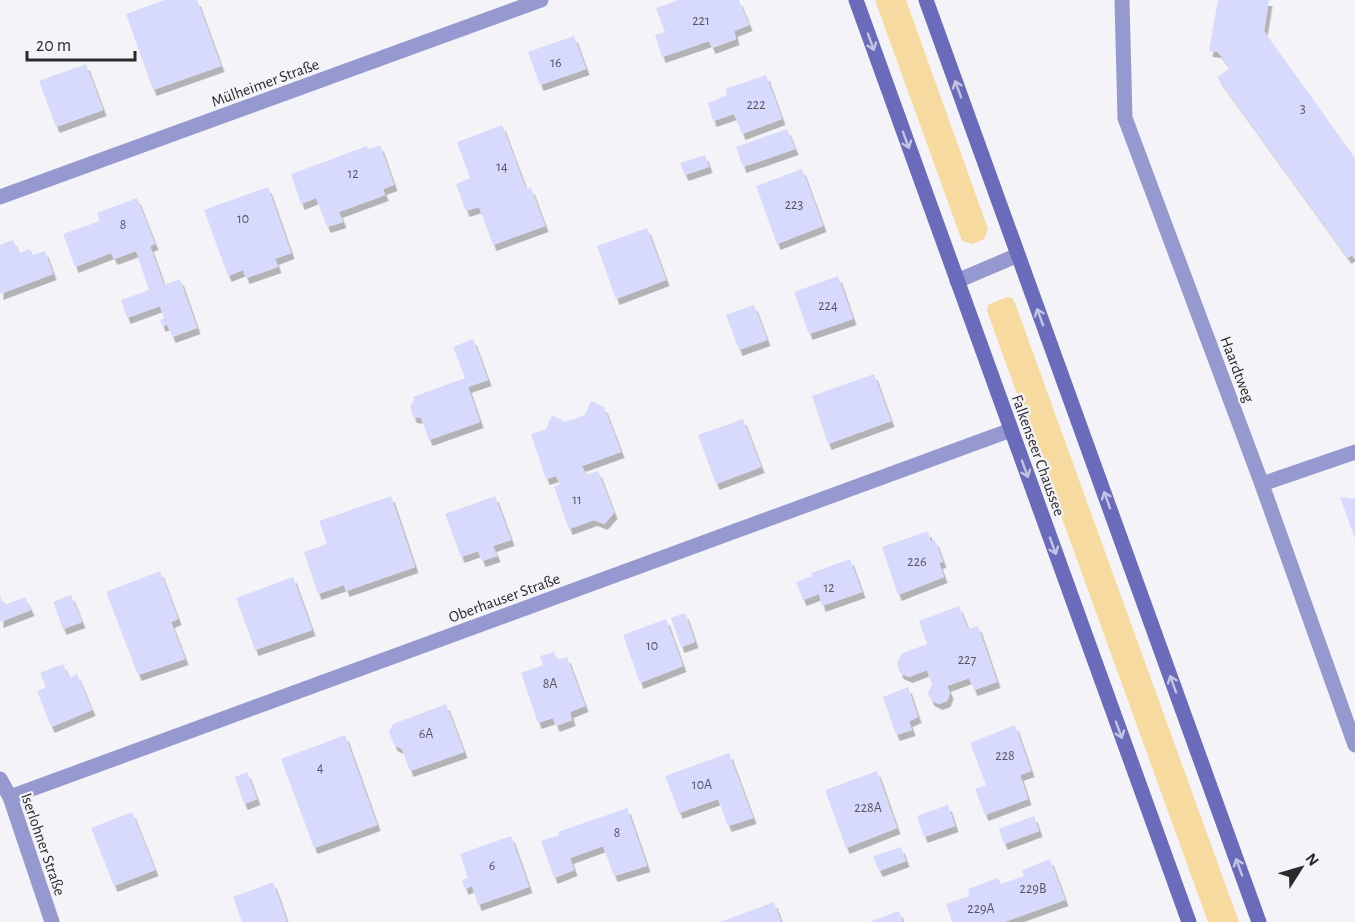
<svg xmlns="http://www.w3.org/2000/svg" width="1355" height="922" font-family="'Alegreya Sans',sans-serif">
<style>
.green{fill:#f6da9f}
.building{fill:#d8dafd;filter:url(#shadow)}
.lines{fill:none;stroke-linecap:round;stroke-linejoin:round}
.lane{stroke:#9699d0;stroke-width:15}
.street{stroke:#9699d0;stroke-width:15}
.secondary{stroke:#6b6bbb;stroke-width:15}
.oneway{stroke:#c4c4e3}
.labels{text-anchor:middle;stroke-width:4.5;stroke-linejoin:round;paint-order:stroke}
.number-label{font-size:14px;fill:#565660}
.street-label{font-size:16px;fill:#2a2a2b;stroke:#f4f4f8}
</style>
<defs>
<filter id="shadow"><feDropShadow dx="3.5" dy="6" stdDeviation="0" flood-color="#0004"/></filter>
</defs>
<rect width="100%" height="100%" fill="#f4f4f8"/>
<g class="green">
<polygon points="875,0 906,0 988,229 984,239 973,244 962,241"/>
<polygon points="1007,297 1012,298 1015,303 1239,922 1208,922 987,311 988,305"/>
</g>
<g class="building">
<polygon points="165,0 197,0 221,66 153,90 126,14"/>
<polygon points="678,0 739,0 749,25 734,31 736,39 712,48 709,41 662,57 655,35 665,32 656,8"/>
<polygon points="1218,0 1269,0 1264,31 1355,158 1355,259 1352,255 1348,258 1217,77 1230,68 1218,52 1209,51"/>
<polygon points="574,36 586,69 540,85 528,52"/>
<polygon points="86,64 103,110 56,127 39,81"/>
<polygon points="766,75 782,119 742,134 734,114 713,121 708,103 727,95 725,89"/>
<polygon points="502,125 526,189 531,188 545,226 493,245 479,207 466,211 456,184 470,178 457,142"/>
<polygon points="787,129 795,149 743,167 736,147"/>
<polygon points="380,145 394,185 383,189 385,195 339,212 343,222 327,227 316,198 301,204 291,174 367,146 368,149"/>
<polygon points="705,155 709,167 685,175 680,163"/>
<polygon points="802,169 823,226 777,244 756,186"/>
<polygon points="268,187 291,253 275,259 278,267 246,278 243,270 228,276 204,210"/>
<polygon points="137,198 155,244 150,246 164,285 180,279 197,328 172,337 167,324 162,326 160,320 164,318 160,306 127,318 121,300 149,290 136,251 114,259 111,253 75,267 63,234 100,221 97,213"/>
<polygon points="647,228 666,280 616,299 597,246"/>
<polygon points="13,240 19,253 30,249 33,255 45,251 53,274 0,294 0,245"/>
<polygon points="838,276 853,319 809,334 794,292"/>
<polygon points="754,305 767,340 739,350 726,315"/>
<polygon points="473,339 488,380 468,387 480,422 429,440 421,418 413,417 410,406 414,400 413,397 465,378 453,347"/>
<polygon points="874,374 891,421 828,444 812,396"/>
<polygon points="591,401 604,407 621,452 582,466 586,475 598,471 614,513 604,524 594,520 569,529 554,487 560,484 556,476 546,479 531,434 546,429 552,415 565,422 585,415"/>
<polygon points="743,419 761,467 716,484 698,435"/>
<polygon points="391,496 415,567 346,591 344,585 318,594 304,552 327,544 319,521"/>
<polygon points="495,496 511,540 493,546 497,556 482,561 478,551 461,557 445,514"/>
<polygon points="1340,497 1355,499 1355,539"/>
<polygon points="928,531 931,542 935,540 943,562 939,563 944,577 898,595 882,547"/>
<polygon points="850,559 862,592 822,606 819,594 803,600 796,582 812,576 811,573"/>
<polygon points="160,571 178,619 171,622 185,659 138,675 106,592"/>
<polygon points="293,577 312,630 255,650 236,598"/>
<polygon points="0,595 4,605 25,597 31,610 0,622"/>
<polygon points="71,595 82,622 63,629 53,602"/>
<polygon points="959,606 968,629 978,626 997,682 974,690 969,678 947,686 950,693 947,701 939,704 931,700 928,693 932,684 927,670 909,677 900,673 897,663 901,654 927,644 919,621"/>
<polygon points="685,613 695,642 681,647 671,618"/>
<polygon points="666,619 683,666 640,683 623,635"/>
<polygon points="554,652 557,660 567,657 585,706 570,712 572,720 556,726 553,718 538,723 521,673 543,665 540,656"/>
<polygon points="63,664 69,678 77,674 92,710 51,727 37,691 46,687 40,673"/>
<polygon points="908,687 918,717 909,721 912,730 896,735 883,697"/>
<polygon points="446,704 464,752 410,771 402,749 394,745 389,732 393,724"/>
<polygon points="1015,725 1031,771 1020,775 1028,799 985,815 975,789 986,785 970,743"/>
<polygon points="345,735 377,825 314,848 281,759"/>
<polygon points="729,753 753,818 728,826 718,799 679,813 665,776"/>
<polygon points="877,771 897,828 846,848 825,790"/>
<polygon points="247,772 257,799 244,804 235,777"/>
<polygon points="948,805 955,826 924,837 917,816"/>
<polygon points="627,808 647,866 614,876 603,846 570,858 574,870 554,878 541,841 559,835 558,832"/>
<polygon points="132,812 155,870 114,886 91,828"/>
<polygon points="1034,816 1039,831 1004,844 999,829"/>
<polygon points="511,836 529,887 478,905 472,886 465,889 462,880 468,878 460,854"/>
<polygon points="901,847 906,861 879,871 873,856"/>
<polygon points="1050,859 1065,900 1004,922 952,922 946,904 969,896 968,889 998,878 1001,884 1024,876 1022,870"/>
<polygon points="273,882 287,922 242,922 233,897"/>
<polygon points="774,902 781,922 720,922"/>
<polygon points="899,911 903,922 869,922"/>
</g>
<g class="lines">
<polyline class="lane" points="957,281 1018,255"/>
<g class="street">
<polyline points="1122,0 1125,118 1260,479 1355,745"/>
<polyline points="0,197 541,0"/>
<polyline points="1262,484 1355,452"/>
<polyline points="0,779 10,797 52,922"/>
<polyline points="10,797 1011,430"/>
</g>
<g class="secondary">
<polyline points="856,0 1189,922"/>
<polyline points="926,0 1259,922"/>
</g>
</g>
<defs><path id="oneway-shaft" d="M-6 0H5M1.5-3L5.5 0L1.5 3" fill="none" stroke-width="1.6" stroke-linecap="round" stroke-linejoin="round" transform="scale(1.5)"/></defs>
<g class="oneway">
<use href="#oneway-shaft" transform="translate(871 42) rotate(70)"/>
<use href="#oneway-shaft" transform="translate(958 89) rotate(-110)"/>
<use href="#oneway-shaft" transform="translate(906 140) rotate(70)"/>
<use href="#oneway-shaft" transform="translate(1040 317) rotate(-110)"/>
<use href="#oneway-shaft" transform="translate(1025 469) rotate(70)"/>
<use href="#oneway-shaft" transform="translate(1107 500) rotate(-110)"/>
<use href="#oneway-shaft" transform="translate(1053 546) rotate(70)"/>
<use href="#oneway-shaft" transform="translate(1173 684) rotate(-110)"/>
<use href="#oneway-shaft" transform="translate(1119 730) rotate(70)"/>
<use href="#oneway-shaft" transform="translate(1239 867) rotate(-110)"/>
</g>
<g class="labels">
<g class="number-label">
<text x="701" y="25">221</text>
<text x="556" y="67">16</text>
<text x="756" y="109">222</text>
<text x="1303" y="113">3</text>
<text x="502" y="171">14</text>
<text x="353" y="178">12</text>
<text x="794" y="209">223</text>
<text x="243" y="223">10</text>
<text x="123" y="229">8</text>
<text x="828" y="310">224</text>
<text x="577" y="504">11</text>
<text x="917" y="566">226</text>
<text x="829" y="592">12</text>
<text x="652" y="650">10</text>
<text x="967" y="664">227</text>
<text x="550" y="688">8A</text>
<text x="426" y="738">6A</text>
<text x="1005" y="760">228</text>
<text x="320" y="772">4</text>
<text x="702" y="789">10A</text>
<text x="868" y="812">228A</text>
<text x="617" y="837">8</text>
<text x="492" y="870">6</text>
<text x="1033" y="893">229B</text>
<text x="981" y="913">229A</text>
</g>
<g class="street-label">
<text transform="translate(265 82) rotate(-20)" y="6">Mülheimer Straße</text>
<text transform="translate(1238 369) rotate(69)" y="6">Haardtweg</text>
<text transform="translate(1039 455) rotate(70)" y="6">Falkenseer Chaussee</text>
<text transform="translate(504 597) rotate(-20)" y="6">Oberhauser Straße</text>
<text transform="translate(44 844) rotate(71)" y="6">Iserlohner Straße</text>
</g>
</g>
<g transform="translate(1301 868) rotate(53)" stroke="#f4f4f8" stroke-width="4.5" paint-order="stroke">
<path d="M0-4.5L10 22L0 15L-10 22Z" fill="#2a2a2b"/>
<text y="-9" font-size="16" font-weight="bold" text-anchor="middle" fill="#2a2a2b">N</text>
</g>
<path d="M27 51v9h108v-9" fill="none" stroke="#2a2a2b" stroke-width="3"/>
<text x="36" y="51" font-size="18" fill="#2a2a2b" stroke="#f4f4f8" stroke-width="4.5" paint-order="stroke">20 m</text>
</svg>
